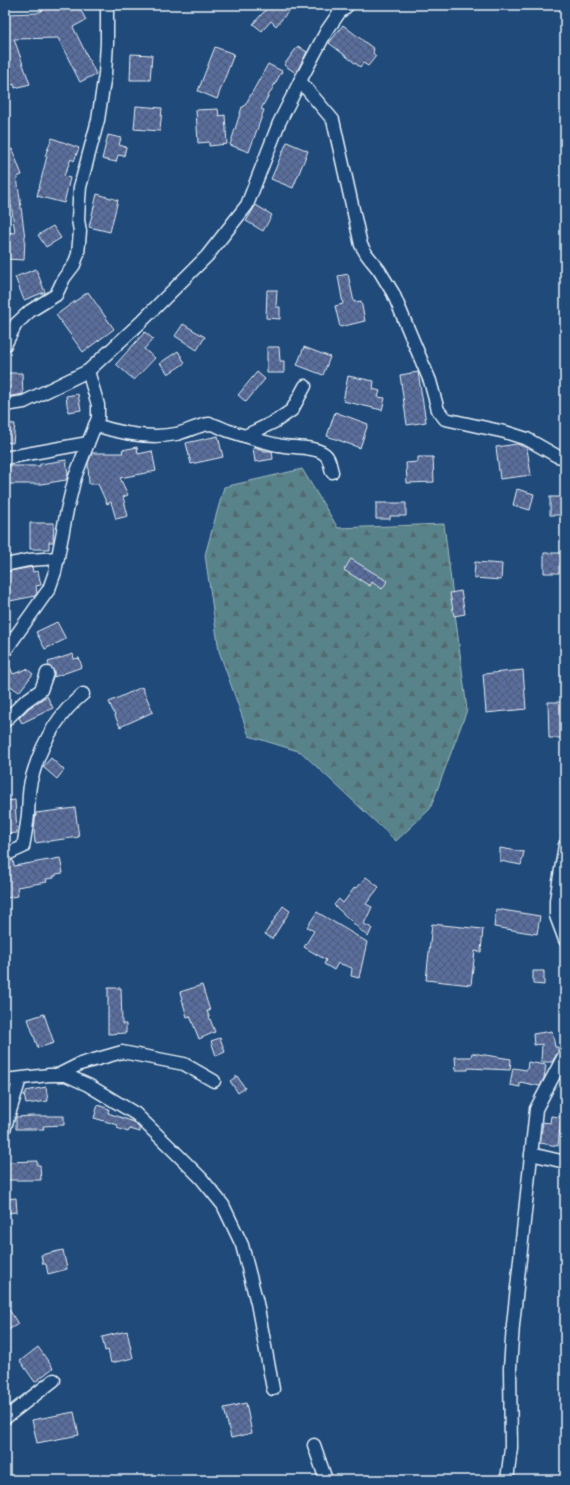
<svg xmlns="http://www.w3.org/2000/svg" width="570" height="1485" font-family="Itim,sans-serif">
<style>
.forest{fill:url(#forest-firs);stroke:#a0bac1}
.building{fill:url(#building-cross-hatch);stroke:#e8f1f8}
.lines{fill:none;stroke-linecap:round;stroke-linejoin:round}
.minor-casing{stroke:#e8f1f8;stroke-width:15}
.minor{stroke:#1f4a7a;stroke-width:12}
</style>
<defs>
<pattern id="forest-firs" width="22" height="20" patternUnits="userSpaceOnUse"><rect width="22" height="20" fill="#59838a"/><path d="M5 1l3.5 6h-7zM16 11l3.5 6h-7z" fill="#516b70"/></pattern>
<pattern id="building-cross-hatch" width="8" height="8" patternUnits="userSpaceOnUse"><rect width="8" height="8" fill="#596e9e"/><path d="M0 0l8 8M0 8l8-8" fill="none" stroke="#4f5970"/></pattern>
</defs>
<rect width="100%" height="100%" fill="#1f4a7a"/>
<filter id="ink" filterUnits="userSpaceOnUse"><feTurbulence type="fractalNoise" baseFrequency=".025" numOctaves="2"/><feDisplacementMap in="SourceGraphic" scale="8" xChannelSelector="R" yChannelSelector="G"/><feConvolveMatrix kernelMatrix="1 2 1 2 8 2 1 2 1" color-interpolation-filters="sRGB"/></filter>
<g filter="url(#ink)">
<polygon class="forest" points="302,469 338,528 444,524 467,710 430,809 396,841 301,752 249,736 219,651 205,555 224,487"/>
<g class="building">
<polygon points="52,5 78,5 86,20 73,27 96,74 80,82 58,38 14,39 30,84 15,88 14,84 5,87 5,14 37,13"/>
<polygon points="270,5 294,5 276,26 271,21 262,31 253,24"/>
<polygon points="343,25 374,49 373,53 376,56 368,66 363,63 360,67 329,43"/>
<polygon points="298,46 307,52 296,73 284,65"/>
<polygon points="215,47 234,54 217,99 198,91"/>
<polygon points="131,54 152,55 150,80 130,80"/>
<polygon points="268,64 282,71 261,109 264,110 249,152 230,145 242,107 244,107"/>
<polygon points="136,106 162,108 160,131 134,129"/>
<polygon points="218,109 219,116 225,115 227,144 209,146 209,142 198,143 196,110"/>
<polygon points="108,135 121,138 119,145 126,147 124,156 118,155 116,162 102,159"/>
<polygon points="52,138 79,148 74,161 71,159 64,176 70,178 64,203 37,196 47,156 45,156"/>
<polygon points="287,142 308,151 293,188 271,179"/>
<polygon points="12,149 22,175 17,177 25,238 24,260 5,259 5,232 15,233 8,181 5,182 5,151"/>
<polygon points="97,194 118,200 110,232 89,227"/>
<polygon points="256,205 272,215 263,231 246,221"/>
<polygon points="53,226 61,238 46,247 38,235"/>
<polygon points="36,269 45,292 24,300 15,277"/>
<polygon points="348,274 354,302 361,301 365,321 340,327 335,306 343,304 338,276"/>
<polygon points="267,290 277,290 276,307 280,307 280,319 266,318"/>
<polygon points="88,292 114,329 83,352 56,315"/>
<polygon points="183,324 205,337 197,350 175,336"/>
<polygon points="145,332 153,339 144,349 155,358 134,380 116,364"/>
<polygon points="267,347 279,347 280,361 284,361 284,373 267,373"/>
<polygon points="304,347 330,357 323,375 297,365"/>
<polygon points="178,351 185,363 168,374 160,363"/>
<polygon points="257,372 265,379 246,402 238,395"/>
<polygon points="418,372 426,422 407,425 400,375"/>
<polygon points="5,373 22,373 23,394 5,397"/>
<polygon points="348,376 374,381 373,389 380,391 378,397 385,398 382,410 343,401"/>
<polygon points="78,394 81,410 68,412 66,396"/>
<polygon points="335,412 368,424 360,448 327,436"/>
<polygon points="5,423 15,424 13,443 5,442"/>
<polygon points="218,436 223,457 191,464 186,443"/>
<polygon points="517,444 527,448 531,475 500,479 496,447"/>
<polygon points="137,447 138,454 152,451 156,471 120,478 128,495 123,497 128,516 116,519 111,502 107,504 98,484 89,484 88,463 92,453 123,453 122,450"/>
<polygon points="253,448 257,448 265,451 272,451 273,459 255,462"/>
<polygon points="418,457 433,457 434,482 407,483 406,463 418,462"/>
<polygon points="66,460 68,474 66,480 41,484 8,484 8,466 40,466 40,464"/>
<polygon points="517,489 534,494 530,510 513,505"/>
<rect x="550" y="497" width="15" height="18"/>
<polygon points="376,503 406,503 406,516 390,516 390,519 376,519"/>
<polygon points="30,523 54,523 53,542 49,542 49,549 30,549"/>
<polygon points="544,553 564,553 564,566 559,566 559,573 544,573"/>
<polygon points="351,559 387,581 382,589 372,582 370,586 344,570"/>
<polygon points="475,562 502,564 501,580 474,578"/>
<polygon points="32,567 33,572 38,571 41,585 36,586 37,593 35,596 5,602 5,572"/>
<polygon points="461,591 465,614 454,616 450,593"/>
<polygon points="57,622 66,639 45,649 36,632"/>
<polygon points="73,654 74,659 79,658 82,667 54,677 54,671 49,666 48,662"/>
<polygon points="10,667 13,674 27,669 33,674 19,692 5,682 5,674"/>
<polygon points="523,670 526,709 486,713 483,674"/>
<polygon points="142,687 153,712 120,727 109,702"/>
<polygon points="47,696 53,708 22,723 19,718 29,708"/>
<polygon points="548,702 565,702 565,738 549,738"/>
<polygon points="51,758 64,770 57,779 43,767"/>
<polygon points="15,800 17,833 5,834 5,801"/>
<polygon points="75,808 79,837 35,843 34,830 36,813"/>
<polygon points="500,848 524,852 521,865 500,861"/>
<polygon points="60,858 63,873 56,874 56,876 53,876 54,878 46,879 47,882 17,887 18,896 5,898 5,862 13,860 14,866"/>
<polygon points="366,877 379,887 366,904 372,907 364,924 372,928 368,937 334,905 339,899 343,903 355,887 357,888"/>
<polygon points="283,906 290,911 272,939 265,934"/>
<polygon points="496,909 540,916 537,934 494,927"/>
<polygon points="317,912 367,942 359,978 351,976 352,968 338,963 334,970 324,964 326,960 304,947 314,931 307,927"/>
<polygon points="432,924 483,929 481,952 475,951 471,985 426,980"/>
<polygon points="533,971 544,971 544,985 533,984"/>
<polygon points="202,985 210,1011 207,1011 215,1032 199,1039 190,1016 187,1017 180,992"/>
<polygon points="108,988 121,988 122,1024 126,1024 126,1033 108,1034"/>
<polygon points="44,1014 54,1043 38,1048 28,1019"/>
<polygon points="552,1031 555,1047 558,1047 558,1052 552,1062 541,1062 542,1044 534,1045 533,1034"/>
<polygon points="220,1038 225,1052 216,1056 211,1041"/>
<polygon points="472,1053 511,1059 510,1070 468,1068 468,1070 456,1070 455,1057 471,1057"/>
<polygon points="528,1062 546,1065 544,1078 540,1086 520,1082 520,1087 510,1085 513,1068 527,1070"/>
<polygon points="237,1076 245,1088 238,1093 230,1081"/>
<polygon points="46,1087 48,1101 26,1104 24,1094 26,1094 26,1091"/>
<polygon points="98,1105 109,1109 108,1113 134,1122 140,1129 140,1132 130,1129 128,1132 117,1128 118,1125 94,1118"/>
<polygon points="32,1116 64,1116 64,1125 43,1126 44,1129 16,1129 16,1117"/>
<polygon points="551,1116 561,1117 558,1146 540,1143 543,1122 550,1123"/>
<polygon points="37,1161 37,1165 40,1165 41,1180 5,1180 5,1162"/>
<polygon points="16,1198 17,1212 5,1213 5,1199"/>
<polygon points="63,1250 67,1269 48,1274 46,1264 43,1264 41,1255"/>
<polygon points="5,1303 18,1324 5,1332"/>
<polygon points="127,1331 133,1358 111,1363 108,1350 105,1351 102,1337"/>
<polygon points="38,1347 53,1368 35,1382 20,1361"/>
<polygon points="246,1403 252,1433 231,1438 224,1408"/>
<polygon points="74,1412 79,1435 37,1443 32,1420"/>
</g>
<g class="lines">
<defs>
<g id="minor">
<polyline points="300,81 333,120 361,245 367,255 379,270 393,293 430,381 438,410 445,419 505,432 527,439 557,456 565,458"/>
<polyline points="5,345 16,324 30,311 56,295 64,278 74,265 78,254 80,231 78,220 79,200 80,187 98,120 105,74 107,43 107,5"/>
<polyline points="5,405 24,402 88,371 140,323 207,256 247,205 279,123 300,81 326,32 339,13 348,5"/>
<path d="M95,425C120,433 151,439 176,434C187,432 198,425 209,424C216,424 222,429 229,431C245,436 262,442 278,445C291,448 313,446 323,453C330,457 330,466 332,472"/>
<polyline points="245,436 276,421 292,410 305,386"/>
<polyline points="5,458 88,443 98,418 98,405 88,371"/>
<polyline points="5,565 29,560 58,558"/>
<polyline points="5,651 49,589 55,572 67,510 75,477 88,443"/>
<polyline points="5,721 24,702 41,690 47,673"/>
<polyline points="565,845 556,900 556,916 565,940"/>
<path d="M5,855L23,847C25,836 27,825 28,814C29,801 28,789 32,777C41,745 57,715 83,694"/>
<polyline points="58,1075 80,1064 122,1052 184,1064 214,1081"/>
<polyline points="5,1080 49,1075 66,1075 88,1085 136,1114 175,1152 201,1178 223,1205 242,1245 257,1303 273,1389"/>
<polyline points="5,1127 20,1079"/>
<polyline points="531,1154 565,1162"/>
<polyline points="5,1418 54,1380"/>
<polyline points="314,1445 326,1480"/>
<polyline points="507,1480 511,1448 510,1368 513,1325 536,1109 565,1054"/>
</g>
</defs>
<use href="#minor" class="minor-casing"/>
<use href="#minor" class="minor"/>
</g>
</g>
<rect width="570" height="1485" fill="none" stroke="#1f4a7a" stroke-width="20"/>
<rect x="10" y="10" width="550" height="1465" fill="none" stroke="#e8f1f8" stroke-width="1.5" filter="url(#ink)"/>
</svg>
